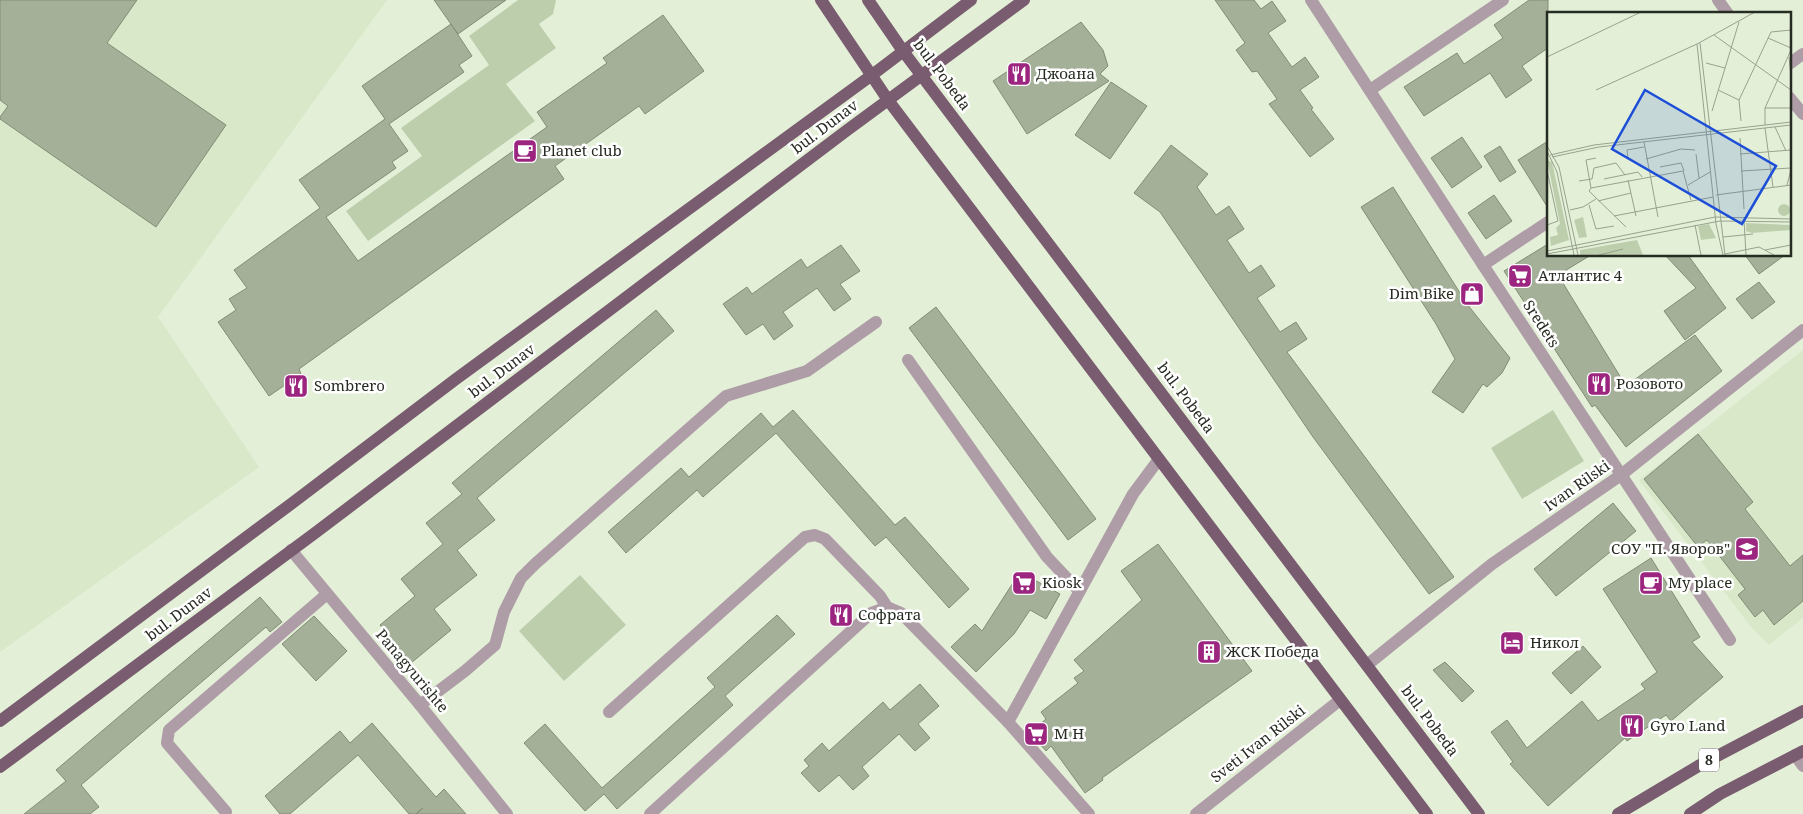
<svg xmlns="http://www.w3.org/2000/svg" width="1803" height="814" font-family="'Noto Serif',serif">
<style>
.built{fill:#d8e8c8}
.green{fill:#bdcead}
.building{fill:#a4b098;stroke:#828d76}
.lines{fill:none;stroke-linecap:round;stroke-linejoin:round}
.minor{stroke:#ae9da7;stroke-width:12}
.major{stroke:#795c6f;stroke-width:12}
.labels{text-anchor:middle;stroke-width:5;stroke-linejoin:round;paint-order:stroke}
.shield{fill:#fff;stroke:#686b64;stroke-width:1}
.shield-label{font-size:14px;font-weight:bold;fill:#272c22}
.poi-label{font-size:15px;fill:#272c22;stroke:#fff;text-anchor:start}
.street-label{font-size:15px;fill:#272c22;stroke:#fff}
.inset-road{fill:none;stroke:#98a28f;stroke-width:1}
.view{fill:#1d4ed8;fill-opacity:0.15;stroke:#1d4ed8;stroke-width:2.5}
.inset-edge{fill:none;stroke:#272c22;stroke-width:2.5}
</style>
<rect width="100%" height="100%" fill="#e3f0d7"/>
<g class="built">
<polygon points="0,0 387,0 158,317 259,467 0,652"/>
<polygon points="1803,350 1803,618 1769,645 1751,627 1639,480"/>
</g>
<g class="green">
<polygon points="518,0 556,0 553,14 539,24 556,48 506,84 535,121 368,241 346,211 422,156 401,128 489,65 469,36"/>
<polygon points="1553,410 1584,461 1522,499 1491,448"/>
<polygon points="580,575 626,625 564,681 519,631"/>
</g>
<g class="building">
<polygon points="0,0 137,0 107,43 226,125 156,227 0,119 0,117 8,106 0,100"/>
<polygon points="434,0 506,0 458,34"/>
<polygon points="1215,0 1254,0 1261,9 1272,1 1286,21 1268,33 1292,67 1305,57 1319,77 1300,90 1313,108 1311,109 1334,139 1310,157 1269,104 1277,99 1257,71 1252,72 1236,50 1245,43"/>
<polygon points="1529,0 1548,0 1548,48 1522,66 1532,80 1506,98 1490,73 1424,116 1404,87 1457,53 1464,64 1503,38 1494,25"/>
<polygon points="663,15 704,71 645,114 639,106 555,166 564,179 299,369 301,374 269,396 218,322 236,310 229,299 247,288 234,270 320,208 299,180 385,119 362,86 451,24 472,56 459,65 464,72 389,124 408,151 392,162 396,168 326,217 358,261 547,127 537,112 607,63 603,58"/>
<polygon points="1081,22 1103,50 1108,66 1100,74 1109,81 1027,134 993,81"/>
<polygon points="1111,82 1147,106 1110,159 1075,135"/>
<polygon points="1462,137 1482,167 1452,188 1431,158"/>
<polygon points="1548,141 1548,208 1518,160"/>
<polygon points="1171,145 1208,174 1197,187 1216,215 1229,206 1244,229 1227,240 1249,273 1261,265 1275,286 1257,298 1280,332 1296,322 1307,339 1287,352 1454,577 1429,594 1313,437 1160,212 1134,193"/>
<polygon points="1500,146 1516,172 1500,182 1484,156"/>
<polygon points="1393,187 1467,304 1510,358 1502,373 1487,387 1483,384 1463,413 1432,392 1455,359 1436,324 1361,207"/>
<polygon points="1494,195 1512,221 1486,239 1468,213"/>
<polygon points="1548,244 1548,255 1591,255 1558,275 1626,386 1695,335 1722,371 1626,447 1595,405 1592,407 1504,271"/>
<polygon points="841,245 860,271 840,284 851,299 834,311 817,288 783,312 793,326 774,340 763,324 746,335 723,304 747,287 752,294 801,259 807,268"/>
<polygon points="1665,255 1688,255 1726,308 1685,340 1664,311 1696,288"/>
<polygon points="1745,255 1785,255 1759,274"/>
<polygon points="1759,282 1775,302 1752,319 1736,299"/>
<polygon points="936,307 1096,519 1068,540 909,328"/>
<polygon points="656,310 674,331 477,498 495,520 457,550 477,575 434,609 451,630 411,663 380,625 415,596 401,579 443,544 426,523 462,494 452,483"/>
<polygon points="793,410 895,525 905,517 969,589 949,608 886,537 875,546 776,433 703,497 697,490 626,553 608,532 681,468 689,477 761,413 773,427"/>
<polygon points="1698,434 1753,502 1745,509 1790,566 1803,555 1803,601 1774,625 1763,610 1755,617 1738,595 1745,589 1707,540 1698,547 1644,479"/>
<polygon points="1613,503 1636,531 1556,596 1534,569"/>
<polygon points="1158,544 1252,671 1102,778 1103,780 1085,793 1051,746 1046,751 1030,733 1046,719 1041,712 1078,683 1074,678 1084,671 1074,660 1142,600 1121,571"/>
<polygon points="1651,558 1700,637 1692,642 1723,677 1671,721 1666,715 1627,741 1625,738 1548,806 1510,764 1513,762 1491,732 1507,720 1527,748 1582,701 1598,721 1645,689 1641,684 1657,672 1603,589"/>
<polygon points="1020,572 1060,594 1046,619 1030,610 1014,634 976,672 951,647 975,624 982,631"/>
<polygon points="260,597 282,622 270,632 266,627 81,785 99,807 90,814 24,814 66,781 56,770"/>
<polygon points="777,615 795,634 725,696 733,705 617,809 604,794 585,811 524,743 545,724 602,788 715,687 707,678"/>
<polygon points="314,616 347,651 316,681 282,644"/>
<polygon points="1583,646 1601,667 1571,694 1552,673"/>
<polygon points="1445,662 1474,691 1462,702 1433,670"/>
<polygon points="920,684 939,706 918,724 930,738 915,751 899,734 862,767 869,776 853,790 839,775 819,792 801,773 809,766 804,760 822,743 829,751 883,702 890,710"/>
<polygon points="372,723 436,797 444,789 466,814 416,814 423,808 416,814 409,814 358,755 290,814 280,814 265,796 340,731 350,743"/>
</g>
<g class="lines">
<g class="minor">
<polyline points="1311,0 1483,265 1730,640"/>
<polyline points="1718,0 1728,14"/>
<polyline points="1789,64 1803,54"/>
<polyline points="1370,90 1503,0"/>
<polyline points="1789,97 1803,114"/>
<polyline points="1483,265 1548,222"/>
<polyline points="908,360 1047,557 1079,591"/>
<polyline points="291,550 420,705 507,814"/>
<polyline points="1367,665 1492,564 1621,475 1803,330"/>
<polyline points="420,705 465,671 495,645 504,612 521,578 535,564 726,396 807,371 876,322"/>
<polyline points="609,712 805,537 815,535 825,539 880,596 887,607"/>
<polyline points="1008,722 1133,494 1159,459"/>
<polyline points="1795,755 1803,766"/>
<polyline points="226,812 167,743 169,730 327,594"/>
<polyline points="650,814 871,613 887,607 901,613 1008,722 1089,814"/>
<polyline points="1196,814 1340,700"/>
</g>
<g class="major">
<polyline points="821,0 888,100 1427,814"/>
<polyline points="868,0 903,51 1479,814"/>
<polyline points="0,721 291,504 456,379 872,75 971,0"/>
<polyline points="0,767 315,533 846,131 1024,0"/>
<polyline points="1618,814 1700,765 1803,711"/>
<polyline points="1690,814 1720,794 1803,751"/>
</g>
</g>
<defs>
<symbol id="restaurant-square" viewBox="-11 -11 22 22"><rect x="-9" y="-9" width="18" height="18" rx="4" fill="#9c257f" stroke="#fff"/><path d="M-5-6h1v4h1v-4h1v4h1v-4h1v5L-1.5 .5V6h-2V.5L-5-1ZM5-6V6H3V1.5H1.5Q1.5-4 5-6Z" fill="#fff"/></symbol>
<symbol id="cafe-square" viewBox="-11 -11 22 22"><rect x="-9" y="-9" width="18" height="18" rx="4" fill="#9c257f" stroke="#fff"/><path d="M-5.5-4.5H6V0H3Q3 3.5 0 3.5H-2.5Q-5.5 3.5-5.5 0ZM3-3.2v2h1.7v-2ZM-6 4.5H4V6H-6Z" fill="#fff"/></symbol>
<symbol id="supermarket-square" viewBox="-11 -11 22 22"><rect x="-9" y="-9" width="18" height="18" rx="4" fill="#9c257f" stroke="#fff"/><path d="M-6-5.5h2.5l.6 2H6L4.5 2H-2.5L-4.4-4H-6ZM-1.5 3.2a1.3 1.3 0 1 0 .1 0ZM3 3.2a1.3 1.3 0 1 0 .1 0Z" fill="#fff"/></symbol>
<symbol id="shop-square" viewBox="-11 -11 22 22"><rect x="-9" y="-9" width="18" height="18" rx="4" fill="#9c257f" stroke="#fff"/><path d="M-5-2.5h2.3a2.7 3.5 0 0 1 5.4 0H5L5.5 6h-11ZM-1.5-2.5h3a1.5 2.3 0 0 0-3 0Z" fill="#fff"/></symbol>
<symbol id="school-square" viewBox="-11 -11 22 22"><rect x="-9" y="-9" width="18" height="18" rx="4" fill="#9c257f" stroke="#fff"/><path d="M0-5L7-2L0 1L-7-2ZM-4 1L0 2.5L4 1V4Q0 6-4 4Z" fill="#fff"/></symbol>
<symbol id="hotel-square" viewBox="-11 -11 22 22"><rect x="-9" y="-9" width="18" height="18" rx="4" fill="#9c257f" stroke="#fff"/><path d="M-6-4.5h1.5V1H6V5H4.5V3h-9V5H-6ZM-4 0a1.8 1.8 0 1 1 3.6 0ZM.5 0V-2.5h3Q6-2.5 6 0Z" fill="#fff"/></symbol>
<symbol id="building-square" viewBox="-11 -11 22 22"><rect x="-9" y="-9" width="18" height="18" rx="4" fill="#9c257f" stroke="#fff"/><path d="M-4-6H4V6H1V3H-1V6H-4ZM-2.5-4.3h1.7v1.8h-1.7ZM.8-4.3h1.7v1.8H.8ZM-2.5-1h1.7V.8h-1.7ZM.8-1h1.7V.8H.8Z" fill="#fff"/></symbol>
</defs>
<g fill-rule="evenodd">
<use href="#restaurant-square" x="1005" y="60" width="28" height="28"/>
<use href="#cafe-square" x="511" y="137" width="28" height="28"/>
<use href="#supermarket-square" x="1506" y="262" width="28" height="28"/>
<use href="#shop-square" x="1458" y="280" width="28" height="28"/>
<use href="#restaurant-square" x="1585" y="370" width="28" height="28"/>
<use href="#restaurant-square" x="282" y="372" width="28" height="28"/>
<use href="#school-square" x="1733" y="535" width="28" height="28"/>
<use href="#supermarket-square" x="1010" y="569" width="28" height="28"/>
<use href="#cafe-square" x="1637" y="569" width="28" height="28"/>
<use href="#restaurant-square" x="827" y="601" width="28" height="28"/>
<use href="#hotel-square" x="1498" y="629" width="28" height="28"/>
<use href="#building-square" x="1195" y="638" width="28" height="28"/>
<use href="#restaurant-square" x="1618" y="712" width="28" height="28"/>
<use href="#supermarket-square" x="1022" y="720" width="28" height="28"/>
</g>
<g class="labels">
<rect class="shield" x="1699" y="748.5" width="20" height="23" rx="4"/>
<g class="shield-label">
<text x="1709" y="765">8</text>
</g>
<g class="poi-label">
<text x="1036" y="79">Джоана</text>
<text x="542" y="156">Planet club</text>
<text x="1538" y="281">Атлантис 4</text>
<text x="1454" y="299" text-anchor="end">Dim Bike</text>
<text x="1616" y="389">Розовото</text>
<text x="314" y="391">Sombrero</text>
<text x="1730" y="554" text-anchor="end">СОУ "П. Яворов"</text>
<text x="1042" y="588">Kiosk</text>
<text x="1668" y="588">My place</text>
<text x="858" y="620">Софрата</text>
<text x="1530" y="648">Никол</text>
<text x="1226" y="657">ЖСК Победа</text>
<text x="1650" y="731">Gyro Land</text>
<text x="1054" y="739">М Н</text>
</g>
<g class="street-label">
<text transform="translate(942 75) rotate(53)" y="5">bul. Pobeda</text>
<text transform="translate(825 127) rotate(-37)" y="5">bul. Dunav</text>
<text transform="translate(1541 324) rotate(57)" y="5">Sredets</text>
<text transform="translate(502 371) rotate(-37)" y="5">bul. Dunav</text>
<text transform="translate(1186 398) rotate(53)" y="5">bul. Pobeda</text>
<text transform="translate(1577 486) rotate(-35)" y="5">Ivan Rilski</text>
<text transform="translate(179 614) rotate(-37)" y="5">bul. Dunav</text>
<text transform="translate(412 671) rotate(50)" y="5">Panagyurishte</text>
<text transform="translate(1430 721) rotate(53)" y="5">bul. Pobeda</text>
<text transform="translate(1258 744) rotate(-38)" y="5">Sveti Ivan Rilski</text>
</g>
</g>
<g transform="translate(1547 12)">
<rect width="244" height="244" fill="#e3f0d7"/>
<path d="M0,148L5,150L22,228L4,234L3,225L11,223L9,216L13,212ZM231 198a6 6 0 1 1 12 0a6 6 0 1 1-12 0ZM36,205L40,225L32,226L27,208ZM199,211L244,213V218L205,221L199,219ZM162,212L169,226L154,228L151,214ZM90,228L96,243H33V238Z" fill="#bdcead"/>
<path class="inset-road" d="M167,23L244,78M221,26L244,36M153,31L178,243M0,45L94,0M242,45L244,65M159,51L178,56M49,78L150,32M171,78L192,88M218,96H244M165,99L192,10M194,109L192,88L224,20L244,18M218,113V96L244,38M228,115L239,139M218,116L226,175M193,126L197,197M97,130L111,205M0,134L12,155L31,243M0,139L10,160L27,243M149,142L152,166M193,142L244,138M3,143L47,133L244,110M5,145L52,135L244,113M49,146L39,148L44,176L42,179L79,215M81,146L80,138L97,135M99,147L134,137L148,138M113,155L134,151L137,159M194,159L244,156M57,167L91,160L95,165M81,168L89,204M32,169L45,167L47,156L69,151L78,163M141,173L163,160M240,173L244,158M44,176L136,159L144,188M169,183L244,173M51,189L84,181M42,193L49,217L67,214M23,198L36,195L49,187M67,204L166,185M197,208L199,243M0,213L11,209L0,158M148,213L154,243M176,225L206,222M218,238L244,233M0,239L168,205L244,207M0,242L173,209L244,210M178,242L212,235L227,243M52,243L76,237M176,243L169,212L150,32L208,0"/>
<path class="view" d="M98,78L229,154L195,212L65,137Z"/>
<rect width="244" height="244" class="inset-edge"/>
</g>
</svg>
